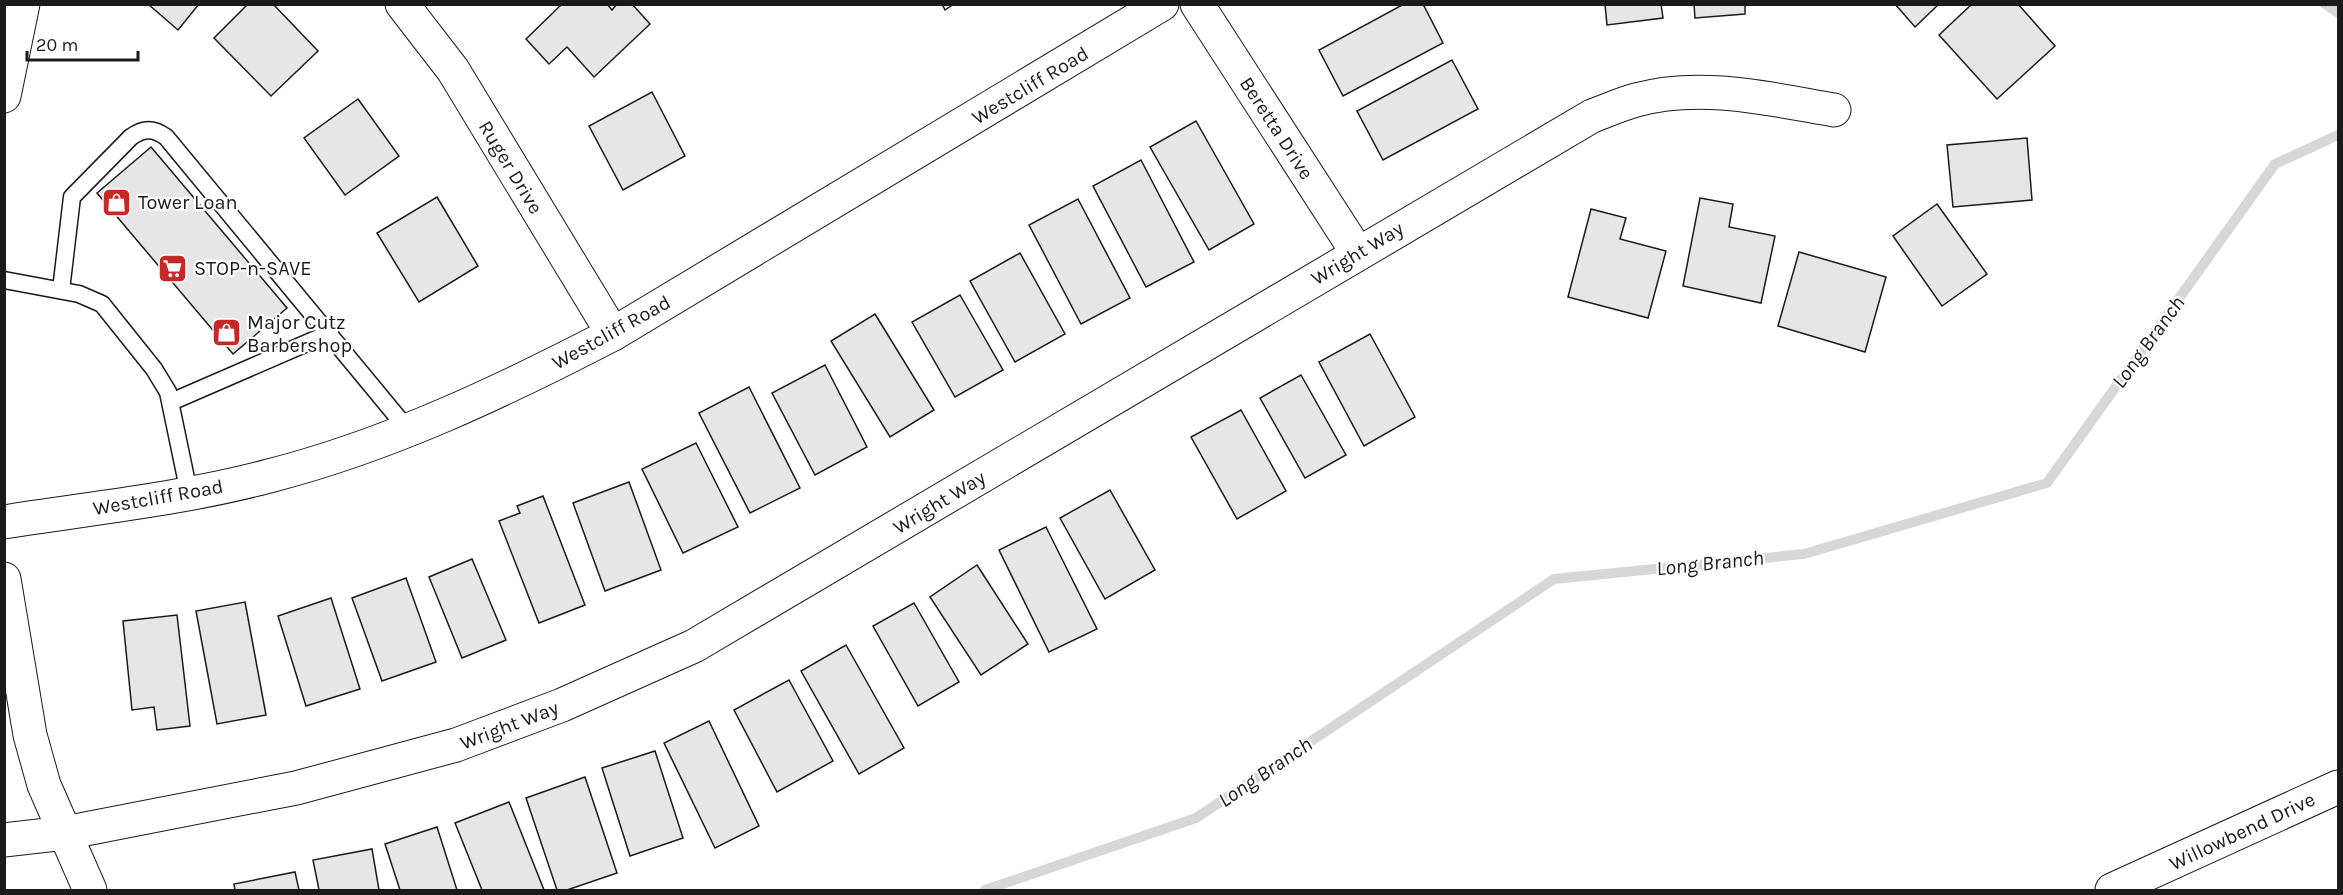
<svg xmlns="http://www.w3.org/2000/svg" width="2343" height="895" font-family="Karla,sans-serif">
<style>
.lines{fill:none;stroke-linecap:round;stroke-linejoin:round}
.stream{stroke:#d7d7d7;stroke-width:10}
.building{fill:#e6e6e6;stroke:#1a1a1a;stroke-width:1.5}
.service-casing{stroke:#1a1a1a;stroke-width:19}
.minor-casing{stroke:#1a1a1a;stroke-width:35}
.tertiary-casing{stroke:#1a1a1a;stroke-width:35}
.service{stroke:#fff;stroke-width:16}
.minor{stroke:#fff;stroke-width:33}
.tertiary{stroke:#fff;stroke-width:33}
.labels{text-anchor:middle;stroke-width:4.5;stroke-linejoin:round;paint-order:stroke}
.street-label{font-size:20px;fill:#1a1a1a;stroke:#fff}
.poi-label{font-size:20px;fill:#1a1a1a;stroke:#fff;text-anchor:start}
.water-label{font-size:21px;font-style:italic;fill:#1a1a1a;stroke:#fff}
</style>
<rect width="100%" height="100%" fill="#fff"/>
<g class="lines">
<g class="stream">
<polyline points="2325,4 2338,13"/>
<polyline points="985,890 1196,818 1554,579 1804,554 2047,483 2275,164 2338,135"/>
</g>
</g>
<g class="building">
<polygon points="148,4 199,4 178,30"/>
<polygon points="248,4 273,4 318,51 271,96 214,38"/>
<polygon points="562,4 607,4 612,10 617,4 632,4 650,24 594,77 567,47 549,64 526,39"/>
<polygon points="942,4 954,4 945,10"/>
<polygon points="1404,4 1423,4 1443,43 1343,96 1319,50"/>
<polygon points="1605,4 1661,4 1663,18 1607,25"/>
<polygon points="1694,4 1745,4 1745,14 1695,18"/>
<polygon points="1895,4 1939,4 1915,27"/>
<polygon points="1972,4 2018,4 2055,46 1997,99 1939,35"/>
<polygon points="1452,60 1478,109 1383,160 1357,111"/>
<polygon points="652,92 685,156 623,190 589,126"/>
<polygon points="358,99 399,156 345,195 304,138"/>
<polygon points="1196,121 1254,224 1209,250 1150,147"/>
<polygon points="2027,138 2032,200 1953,207 1947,145"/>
<polygon points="151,147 287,308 233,354 97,193"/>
<polygon points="1141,160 1194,262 1146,287 1093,186"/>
<polygon points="437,197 478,266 419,302 377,233"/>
<polygon points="1700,198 1733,204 1729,227 1775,236 1761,303 1683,286"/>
<polygon points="1078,199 1130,298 1081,324 1029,225"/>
<polygon points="1937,204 1987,274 1942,306 1893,236"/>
<polygon points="1591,209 1626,218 1620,239 1666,251 1648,318 1568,297"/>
<polygon points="1799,252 1886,277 1865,352 1778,326"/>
<polygon points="1020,253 1065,334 1015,362 970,281"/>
<polygon points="960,295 1003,370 955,397 912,322"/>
<polygon points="875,314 934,410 890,437 831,341"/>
<polygon points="1370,334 1415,417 1364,446 1319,362"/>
<polygon points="825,365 867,447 815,475 772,393"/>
<polygon points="1301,375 1346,455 1305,478 1260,398"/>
<polygon points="749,387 800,488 750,513 699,413"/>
<polygon points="1241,410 1286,491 1237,519 1191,437"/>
<polygon points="696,443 738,527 683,553 642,469"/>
<polygon points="629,482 661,570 605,591 573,503"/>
<polygon points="1110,490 1155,570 1105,599 1060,518"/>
<polygon points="543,496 585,605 539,623 499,521 520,513 517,506"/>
<polygon points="1046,527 1097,629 1049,652 999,550"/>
<polygon points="472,559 506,640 462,658 429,577"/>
<polygon points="977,565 1028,644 981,675 930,597"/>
<polygon points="406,578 436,662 382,681 352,598"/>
<polygon points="331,598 360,689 306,706 278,616"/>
<polygon points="245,602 266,715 217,724 196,611"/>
<polygon points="914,603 959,682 918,706 873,626"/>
<polygon points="177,615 190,726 157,730 154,707 132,710 123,621"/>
<polygon points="846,645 904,748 859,774 801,671"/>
<polygon points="789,680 833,761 777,792 734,710"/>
<polygon points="709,721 759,826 715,848 664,743"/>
<polygon points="655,751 683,838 630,856 602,768"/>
<polygon points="585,777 617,873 567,890 557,890 526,798"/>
<polygon points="509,802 544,890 482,890 455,823"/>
<polygon points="437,827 457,890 400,890 385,844"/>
<polygon points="372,849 379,890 319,890 313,860"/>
<polygon points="295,872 299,890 235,890 234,884"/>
</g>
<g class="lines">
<defs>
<g id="service">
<polyline points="4,280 79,294 102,304 154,369 168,392 189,493"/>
<path d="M61,290L72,197L131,137C144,128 153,128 166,137L409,431"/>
<polyline points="171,402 330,333"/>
</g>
<g id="minor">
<polyline points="402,4 453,70 613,334"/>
<polyline points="1197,4 1357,252"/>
<polyline points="4,96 23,4"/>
<path d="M4,840L65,833L296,788L456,745L562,705L694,646L1592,116C1606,111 1621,104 1636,100C1700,82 1770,99 1834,110"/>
<polyline points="2112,890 2338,787"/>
</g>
<g id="tertiary">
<path d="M4,522C92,508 183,499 269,476C390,445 503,391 613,334L1162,4"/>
<polyline points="4,579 30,735 44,785 90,890"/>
</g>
</defs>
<use href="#service" class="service-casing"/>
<use href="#minor" class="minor-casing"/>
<use href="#tertiary" class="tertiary-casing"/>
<use href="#service" class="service"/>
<use href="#minor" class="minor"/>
<use href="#tertiary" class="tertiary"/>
</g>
<defs>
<symbol id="shop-square" viewBox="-11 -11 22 22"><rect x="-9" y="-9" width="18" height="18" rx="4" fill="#c62828" stroke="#fff"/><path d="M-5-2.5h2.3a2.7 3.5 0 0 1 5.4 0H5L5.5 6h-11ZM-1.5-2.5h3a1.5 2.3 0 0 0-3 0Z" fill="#fff"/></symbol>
<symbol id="supermarket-square" viewBox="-11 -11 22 22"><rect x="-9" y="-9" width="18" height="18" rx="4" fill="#c62828" stroke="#fff"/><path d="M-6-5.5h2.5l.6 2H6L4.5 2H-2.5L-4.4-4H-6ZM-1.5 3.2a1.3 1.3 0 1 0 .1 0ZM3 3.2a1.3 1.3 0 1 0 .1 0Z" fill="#fff"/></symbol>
</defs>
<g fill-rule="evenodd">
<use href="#shop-square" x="100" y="186" width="33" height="33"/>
<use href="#supermarket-square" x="156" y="252" width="33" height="33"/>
<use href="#shop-square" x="210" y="316" width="33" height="33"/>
</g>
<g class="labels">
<g class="street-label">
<text transform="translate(1030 85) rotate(-31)" y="7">Westcliff Road</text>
<text transform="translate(1277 128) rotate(57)" y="7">Beretta Drive</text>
<text transform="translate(511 167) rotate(59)" y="7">Ruger Drive</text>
<text transform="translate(1357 253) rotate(-31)" y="7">Wright Way</text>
<text transform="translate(611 332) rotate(-29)" y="7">Westcliff Road</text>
<text transform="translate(158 497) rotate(-10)" y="7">Westcliff Road</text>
<text transform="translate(939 502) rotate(-31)" y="7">Wright Way</text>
<text transform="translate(509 725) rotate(-21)" y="7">Wright Way</text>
<text transform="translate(2242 831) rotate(-25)" y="7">Willowbend Drive</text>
</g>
<g class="poi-label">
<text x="138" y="209">Tower Loan</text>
<text x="194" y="275">STOP-n-SAVE</text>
<text x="247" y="329">Major Cutz<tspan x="247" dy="23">Barbershop</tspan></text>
</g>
<g class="water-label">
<text transform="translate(2148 342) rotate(-54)" y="7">Long Branch</text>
<text transform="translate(1710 563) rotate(-6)" y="7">Long Branch</text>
<text transform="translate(1265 772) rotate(-34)" y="7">Long Branch</text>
</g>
</g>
<rect width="2343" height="895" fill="none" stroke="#1a1a1a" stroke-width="12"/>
<path d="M27 51v9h111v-9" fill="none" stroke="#1a1a1a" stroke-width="3"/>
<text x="36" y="51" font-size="18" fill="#1a1a1a" stroke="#ffffff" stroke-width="4.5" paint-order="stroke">20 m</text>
</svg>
